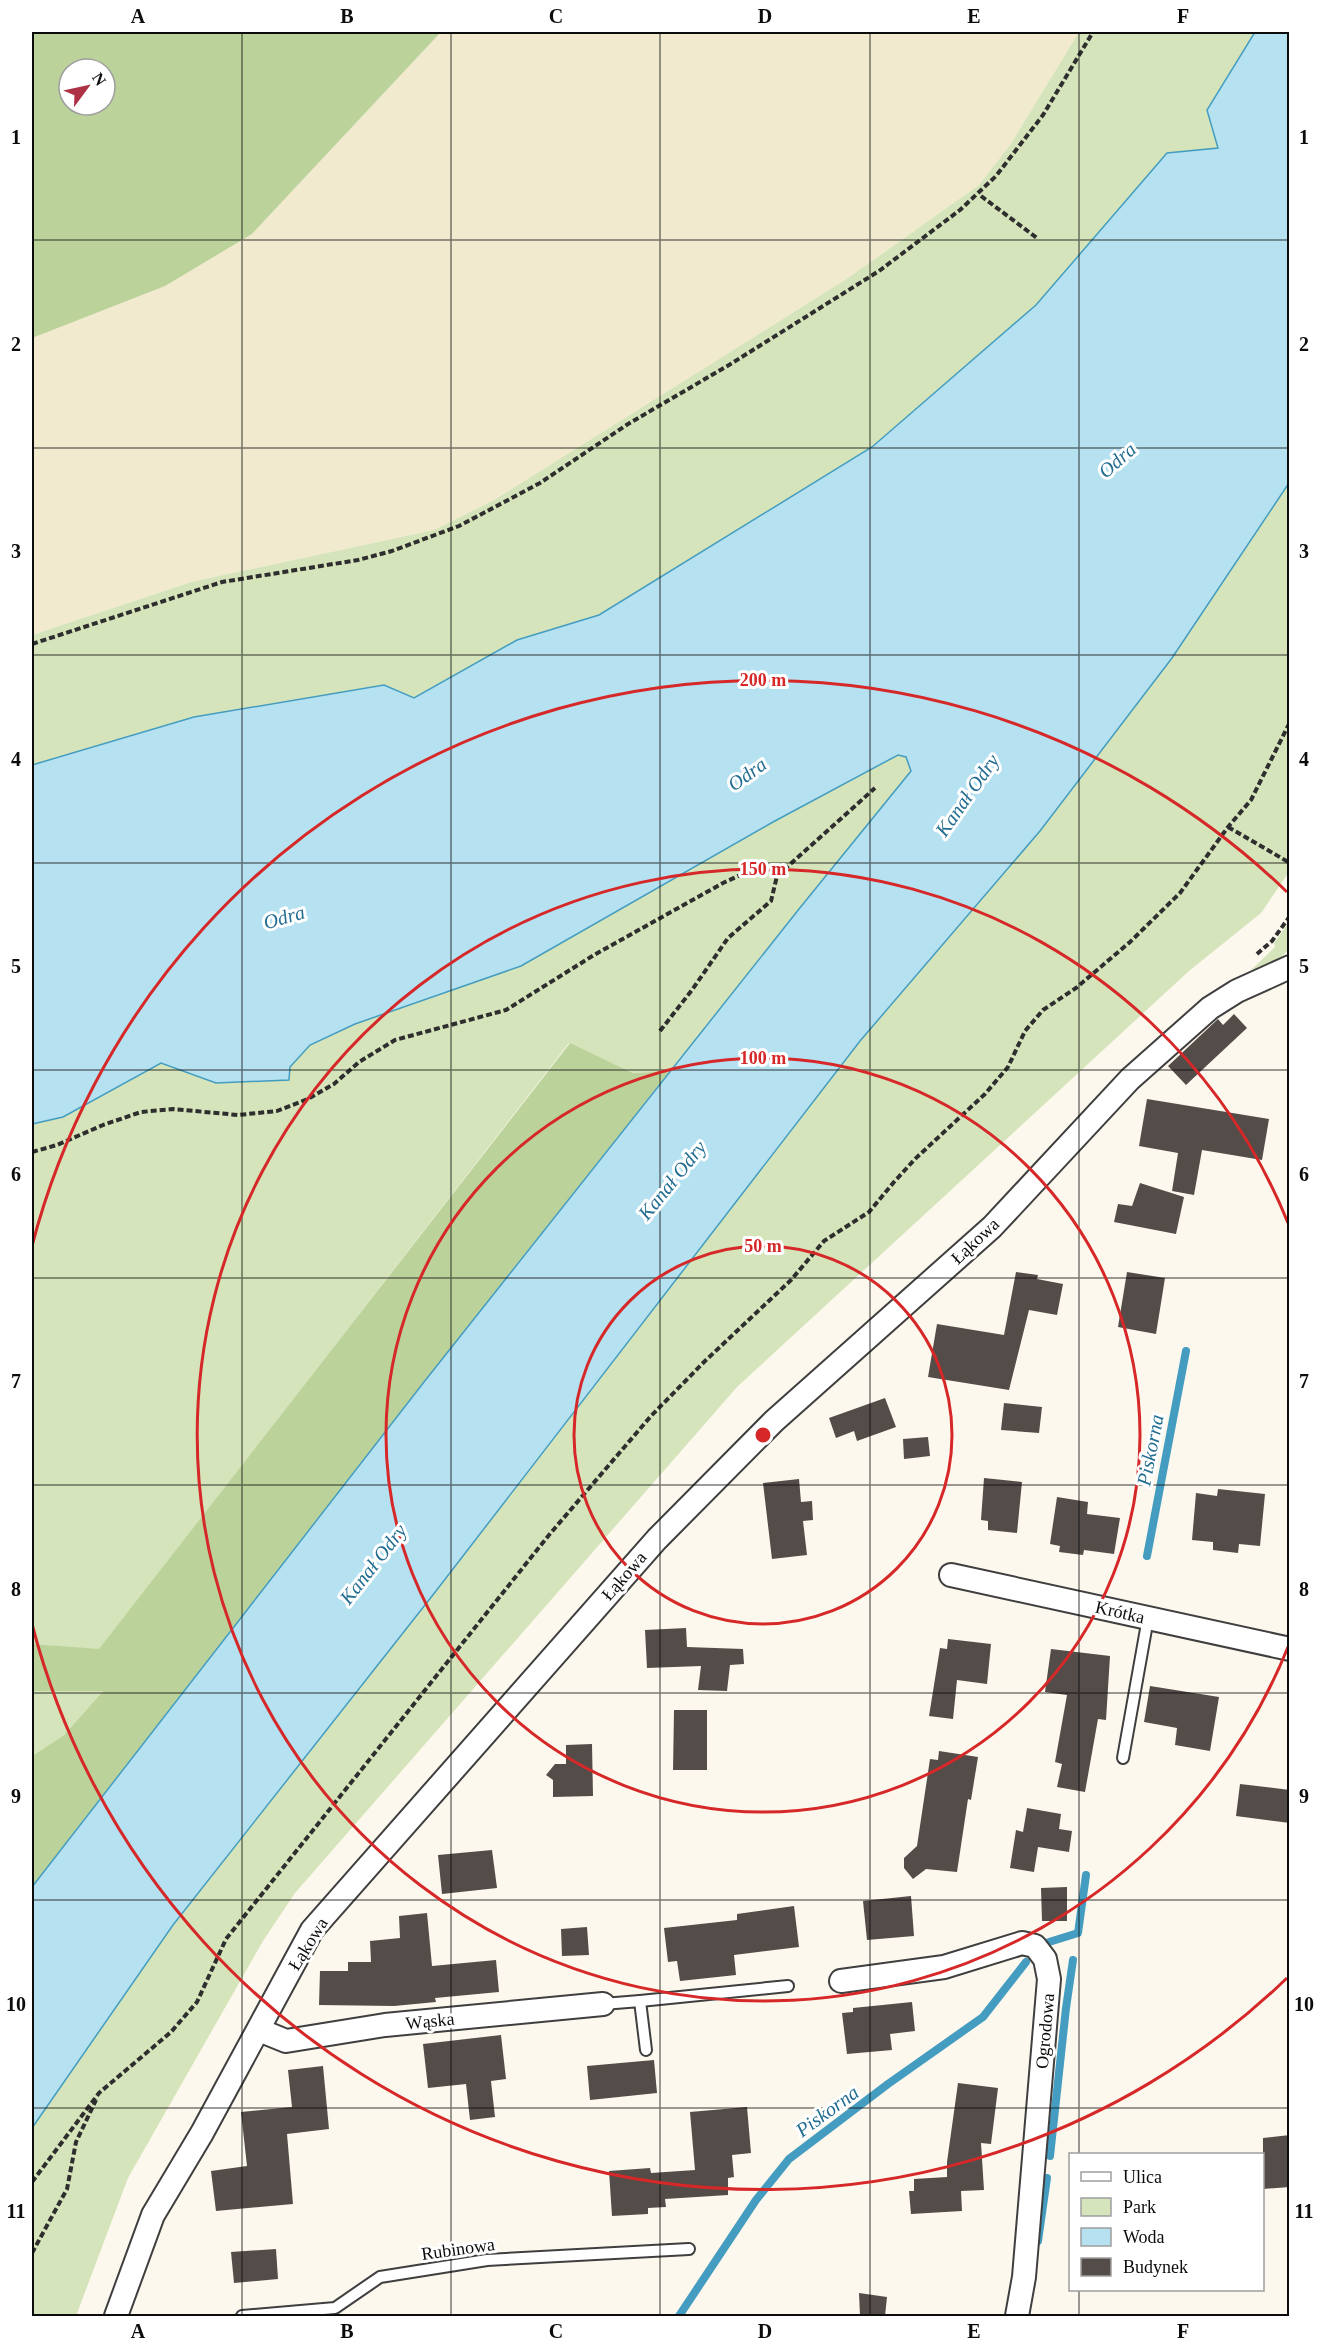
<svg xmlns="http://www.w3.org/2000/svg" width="1321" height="2348" font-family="Georgia,serif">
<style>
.farmland{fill:#f1eacf}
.green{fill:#d5e4ba}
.forest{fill:#bbd39b;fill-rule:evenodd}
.water{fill:#b6e1f0;stroke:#449dc0;stroke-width:1.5}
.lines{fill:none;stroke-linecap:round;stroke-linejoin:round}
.stream{stroke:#449dc0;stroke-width:8}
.building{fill:#534c49}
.lane-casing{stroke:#3f3f3f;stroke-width:14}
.street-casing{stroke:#3f3f3f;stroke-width:26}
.path{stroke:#2e2e2e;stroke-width:4;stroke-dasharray:6 3;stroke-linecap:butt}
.lane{stroke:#fff;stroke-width:10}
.street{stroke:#fff;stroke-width:22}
.grid{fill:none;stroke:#0c0c0c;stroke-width:1.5;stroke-opacity:0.55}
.ring{fill:none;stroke:#d62828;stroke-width:3}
.labels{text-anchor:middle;stroke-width:6;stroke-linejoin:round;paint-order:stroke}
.street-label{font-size:18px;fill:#0c0c0c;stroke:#fff}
.water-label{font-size:20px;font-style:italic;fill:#226d91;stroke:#fff}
.centre{fill:#d62828;stroke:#fff;stroke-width:3}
.ring-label{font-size:18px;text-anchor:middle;font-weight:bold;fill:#d62828;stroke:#fff;stroke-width:6;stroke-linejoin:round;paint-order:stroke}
.neatline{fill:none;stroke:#0c0c0c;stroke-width:2}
.grid-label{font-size:20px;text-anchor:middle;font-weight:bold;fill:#0c0c0c}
</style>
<rect width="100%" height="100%" fill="#fdf8ed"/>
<polygon class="farmland" points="441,32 1079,32 1010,145 979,185 845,280 494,500 434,530 191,582 32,635 32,338 252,234"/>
<g class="green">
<polygon points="1079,32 1255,32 1208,110 1218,148 1167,153 1036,305 872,447 599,615 517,640 414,698 384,685 194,717 32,765 32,635 191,582 434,530 494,500 845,280 979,185 1010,145"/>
<polygon points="1289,483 1289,872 1261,913 1189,971 737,1387 295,1893 263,1941 128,2178 76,2316 32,2316 32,2128 36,2121 173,1925 436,1591 860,1041 1040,831 1172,658"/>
<polygon points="898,755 906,757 911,771 670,1071 633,1073 569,1043 99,1650 32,1644 32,1124 63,1117 161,1063 216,1083 290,1067 310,1045 355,1024 521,966 773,822"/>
<polygon points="1289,922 1289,950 1271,965 1251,970 1275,947 1274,943"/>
<polygon points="32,1691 103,1691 64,1735 32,1756"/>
</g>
<g class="forest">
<path d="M32,32H441L252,234L165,286L32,338ZM69,69H105V105H69Z"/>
<polygon points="570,1043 633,1073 670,1071 424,1382 32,1887 32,1756 64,1735 103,1691 32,1691 32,1644 99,1649"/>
</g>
<polygon class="water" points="1255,32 1289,32 1289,483 1172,658 1040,831 860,1041 436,1591 173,1925 32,2128 32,1887 424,1382 799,909 911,771 906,757 898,755 773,822 521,966 355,1024 310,1045 290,1067 289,1080 216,1083 161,1063 63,1117 32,1124 32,765 194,717 384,685 414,698 517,640 599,615 872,447 1036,305 1167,153 1218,148 1207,110"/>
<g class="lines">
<g class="stream">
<polyline points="1147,1556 1186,1351"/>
<polyline points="1049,1942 1078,1933 1086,1875"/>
<polyline points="1050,2156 1066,2008 1073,1960"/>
<polyline points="1038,2241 1047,2178"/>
<polyline points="679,2316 756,2200 789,2159 888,2084 983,2017 1026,1962"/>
</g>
</g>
<g class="building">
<polygon points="1234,1014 1247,1028 1186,1085 1168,1066 1218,1019 1223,1025"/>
<polygon points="1147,1099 1269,1119 1262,1160 1202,1150 1194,1195 1172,1191 1178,1153 1139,1146"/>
<polygon points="1140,1183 1184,1197 1176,1234 1114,1222 1118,1204 1132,1206"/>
<polygon points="1016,1272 1038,1275 1037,1279 1063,1284 1057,1315 1029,1310 1009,1390 928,1377 937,1324 1004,1335"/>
<polygon points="1127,1272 1165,1278 1156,1334 1118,1327"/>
<polygon points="885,1398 896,1427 857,1441 854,1431 836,1438 829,1418"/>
<polygon points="1004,1403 1042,1407 1039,1433 1001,1430"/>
<polygon points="928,1437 930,1456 904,1459 903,1439"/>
<polygon points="984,1478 1022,1482 1017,1533 988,1530 988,1521 981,1520"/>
<polygon points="799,1479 801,1502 812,1501 813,1520 803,1521 807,1555 772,1559 763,1483"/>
<polygon points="1218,1489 1265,1494 1260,1546 1239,1544 1238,1553 1213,1550 1213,1542 1192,1540 1196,1493 1217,1496"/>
<polygon points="1057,1497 1088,1502 1087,1514 1120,1518 1114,1554 1084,1550 1083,1555 1059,1552 1060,1546 1050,1544"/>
<polygon points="686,1628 687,1647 743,1649 744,1664 730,1665 727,1691 698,1690 701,1666 647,1668 645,1630"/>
<polygon points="948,1639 991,1644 987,1684 957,1680 953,1719 929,1716 940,1648 947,1649"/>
<polygon points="1051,1649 1110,1656 1106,1720 1098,1719 1085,1792 1057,1787 1062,1764 1055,1762 1067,1695 1045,1692"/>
<polygon points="1150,1686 1219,1697 1210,1751 1175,1745 1177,1728 1144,1722"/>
<polygon points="674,1710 707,1710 707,1770 673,1770"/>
<polygon points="592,1744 593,1796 553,1797 553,1780 546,1775 555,1764 566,1764 566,1745"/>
<polygon points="939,1751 978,1757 971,1800 968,1799 957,1872 926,1869 913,1879 904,1868 904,1858 917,1846 930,1759 938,1760"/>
<polygon points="1240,1784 1290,1790 1290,1823 1236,1816"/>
<polygon points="1027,1808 1061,1814 1059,1829 1072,1831 1069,1852 1038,1847 1034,1872 1010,1868 1016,1830 1023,1832"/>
<polygon points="492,1850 497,1888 442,1894 438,1855"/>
<polygon points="1067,1887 1067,1921 1042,1921 1041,1888"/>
<polygon points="911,1896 914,1936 867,1940 863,1901"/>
<polygon points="794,1906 799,1947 734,1955 736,1975 680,1981 677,1961 668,1962 664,1928 737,1920 737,1914"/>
<polygon points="427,1913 432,1966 496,1960 499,1992 435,1998 436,2002 394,2006 319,2005 320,1971 348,1971 348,1962 371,1962 370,1941 400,1938 399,1916"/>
<polygon points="587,1927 589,1955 562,1956 561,1929"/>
<polygon points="912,2002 915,2031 890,2034 892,2050 847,2054 842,2013 853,2012 853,2008"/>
<polygon points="501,2035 506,2079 491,2081 495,2117 470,2120 466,2084 428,2088 423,2044"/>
<polygon points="654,2060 657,2093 590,2100 587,2066"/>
<polygon points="323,2066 329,2129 287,2134 293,2204 216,2211 211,2171 247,2166 241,2112 292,2107 288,2070"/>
<polygon points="958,2083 998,2088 991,2144 981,2143 984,2190 961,2191 962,2211 911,2214 909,2191 914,2191 914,2179 947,2177 947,2162"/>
<polygon points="747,2107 751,2153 732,2155 734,2177 728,2178 728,2195 665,2199 666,2207 648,2208 648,2214 612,2216 609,2171 650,2168 651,2173 695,2170 690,2112"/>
<polygon points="1290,2135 1290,2187 1263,2189 1263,2138"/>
<polygon points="276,2249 278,2279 234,2283 231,2252"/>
<polygon points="859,2293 887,2297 885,2316 860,2316"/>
</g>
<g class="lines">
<defs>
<g id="lane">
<polyline points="1123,1758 1148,1618"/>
<polyline points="640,2001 788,1986"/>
<polyline points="603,2004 640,2001 646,2050"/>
<polyline points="242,2316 335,2308 380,2277 487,2260 689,2249"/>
</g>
<g id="street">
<polyline points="951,1575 1290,1649"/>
<polyline points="841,1981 944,1967 1022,1943 1035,1946 1045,1959 1049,1979 1024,2277 1017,2316"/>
<polyline points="259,2030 286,2041 385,2025 603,2004"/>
<polyline points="116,2316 153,2215 202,2133 312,1930 657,1539 774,1421 992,1227 1130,1079 1210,1008 1237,991 1290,967"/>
</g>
</defs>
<use href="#lane" class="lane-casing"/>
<use href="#street" class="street-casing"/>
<g class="path">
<polyline points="981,196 1037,238"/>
<polyline points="32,644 222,582 358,560 392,551 459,526 540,483 628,424 729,365 879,271 960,210 996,176 1043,115 1093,32"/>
<polyline points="1228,827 1290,863"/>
<polyline points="1257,954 1272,941 1290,916"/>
<polyline points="660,1031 692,990 728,938 771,901 777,876 875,788"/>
<polyline points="32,1152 57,1145 103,1125 141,1112 173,1109 238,1115 277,1111 308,1099 334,1084 359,1062 395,1040 506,1010 594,955 723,883 747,872 767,870 777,876"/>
<polyline points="32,2182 99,2093 171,2032 197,2002 226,1939 549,1535 651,1416 704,1362 791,1280 824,1241 869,1212 894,1182 915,1159 985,1094 1008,1067 1025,1031 1043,1010 1076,988 1130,942 1180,893 1228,827 1251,800 1290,722"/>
<polyline points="32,2253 67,2189 76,2142 96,2100"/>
</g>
<use href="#lane" class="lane"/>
<use href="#street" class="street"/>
</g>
<path class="grid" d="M242,32V2316M451,32V2316M660,32V2316M870,32V2316M1079,32V2154M32,240H1290M32,448H1290M32,655H1290M32,863H1290M32,1070H1290M32,1278H1290M32,1485H1290M32,1693H1290M32,1900H1290M32,2108H1290M1079,2290V2316"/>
<g class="ring">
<circle cx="763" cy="1435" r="189"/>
<circle cx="763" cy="1435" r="377"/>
<path d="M1288 1647A566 566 0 1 1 1288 1223"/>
<path d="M1287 1978A755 755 0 0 1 32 1624M32 1246A755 755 0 0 1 1287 892"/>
</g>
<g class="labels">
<g class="street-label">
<text transform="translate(975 1241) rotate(-43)" y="6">Łąkowa</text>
<text transform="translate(624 1576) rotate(-49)" y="6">Łąkowa</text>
<text transform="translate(1120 1612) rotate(13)" y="6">Krótka</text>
<text transform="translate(308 1944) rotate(-58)" y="6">Łąkowa</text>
<text transform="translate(430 2021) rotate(-6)" y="6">Wąska</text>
<text transform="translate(1045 2031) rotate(-85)" y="6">Ogrodowa</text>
<text transform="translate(458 2249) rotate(-8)" y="6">Rubinowa</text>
</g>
<g class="water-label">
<text transform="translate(1117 460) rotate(-41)" y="7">Odra</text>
<text transform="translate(747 774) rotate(-36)" y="7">Odra</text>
<text transform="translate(967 795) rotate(-55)" y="7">Kanał Odry</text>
<text transform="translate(284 917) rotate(-16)" y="7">Odra</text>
<text transform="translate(672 1180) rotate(-51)" y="7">Kanał Odry</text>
<text transform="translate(1150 1450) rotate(-79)" y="7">Piskorna</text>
<text transform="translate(373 1564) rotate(-52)" y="7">Kanał Odry</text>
<text transform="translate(827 2111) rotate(-36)" y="7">Piskorna</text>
</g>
</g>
<circle cx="763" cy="1435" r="9" class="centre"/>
<g class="ring-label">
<text x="763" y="686">200 m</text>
<text x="763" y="875">150 m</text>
<text x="763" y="1064">100 m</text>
<text x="763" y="1252">50 m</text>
</g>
<rect width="1321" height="2348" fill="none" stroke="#ffffff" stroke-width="66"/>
<rect x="1069" y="2153" width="195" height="138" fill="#ffffff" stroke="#9e9e9e" stroke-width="1.5"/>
<rect x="1081" y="2172" width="30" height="9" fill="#ffffff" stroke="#9e9e9e" stroke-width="1.5"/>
<text x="1123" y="2183" font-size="18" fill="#0c0c0c">Ulica</text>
<rect x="1081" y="2198" width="30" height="18" fill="#d5e4ba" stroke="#9e9e9e" stroke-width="1.5"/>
<text x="1123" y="2213" font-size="18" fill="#0c0c0c">Park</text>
<rect x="1081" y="2228" width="30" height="18" fill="#b6e1f0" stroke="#9e9e9e" stroke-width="1.5"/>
<text x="1123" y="2243" font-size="18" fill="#0c0c0c">Woda</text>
<rect x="1081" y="2258" width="30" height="18" fill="#534c49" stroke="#9e9e9e" stroke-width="1.5"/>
<text x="1123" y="2273" font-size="18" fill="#0c0c0c">Budynek</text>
<g transform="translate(87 87) rotate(57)"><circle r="28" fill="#ffffff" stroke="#9e9e9e" stroke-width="1.5"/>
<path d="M0-4.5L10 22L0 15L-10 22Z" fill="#ae3246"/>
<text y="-9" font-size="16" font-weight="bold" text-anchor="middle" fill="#0c0c0c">N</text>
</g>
<rect x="33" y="33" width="1255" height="2282" class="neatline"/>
<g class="grid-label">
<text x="138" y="23">A</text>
<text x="347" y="23">B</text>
<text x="556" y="23">C</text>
<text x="765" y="23">D</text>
<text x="974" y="23">E</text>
<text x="1183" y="23">F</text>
<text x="16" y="144">1</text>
<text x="1304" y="144">1</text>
<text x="16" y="351">2</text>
<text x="1304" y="351">2</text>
<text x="16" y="558">3</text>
<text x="1304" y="558">3</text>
<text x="16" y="766">4</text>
<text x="1304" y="766">4</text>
<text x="16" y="973">5</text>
<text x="1304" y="973">5</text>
<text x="16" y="1181">6</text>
<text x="1304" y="1181">6</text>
<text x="16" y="1388">7</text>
<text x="1304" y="1388">7</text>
<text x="16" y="1596">8</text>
<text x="1304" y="1596">8</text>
<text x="16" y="1803">9</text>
<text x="1304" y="1803">9</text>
<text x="16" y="2011">10</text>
<text x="1304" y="2011">10</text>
<text x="16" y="2218">11</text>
<text x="1304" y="2218">11</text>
<text x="138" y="2338">A</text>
<text x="347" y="2338">B</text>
<text x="556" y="2338">C</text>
<text x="765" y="2338">D</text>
<text x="974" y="2338">E</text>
<text x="1183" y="2338">F</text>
</g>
</svg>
